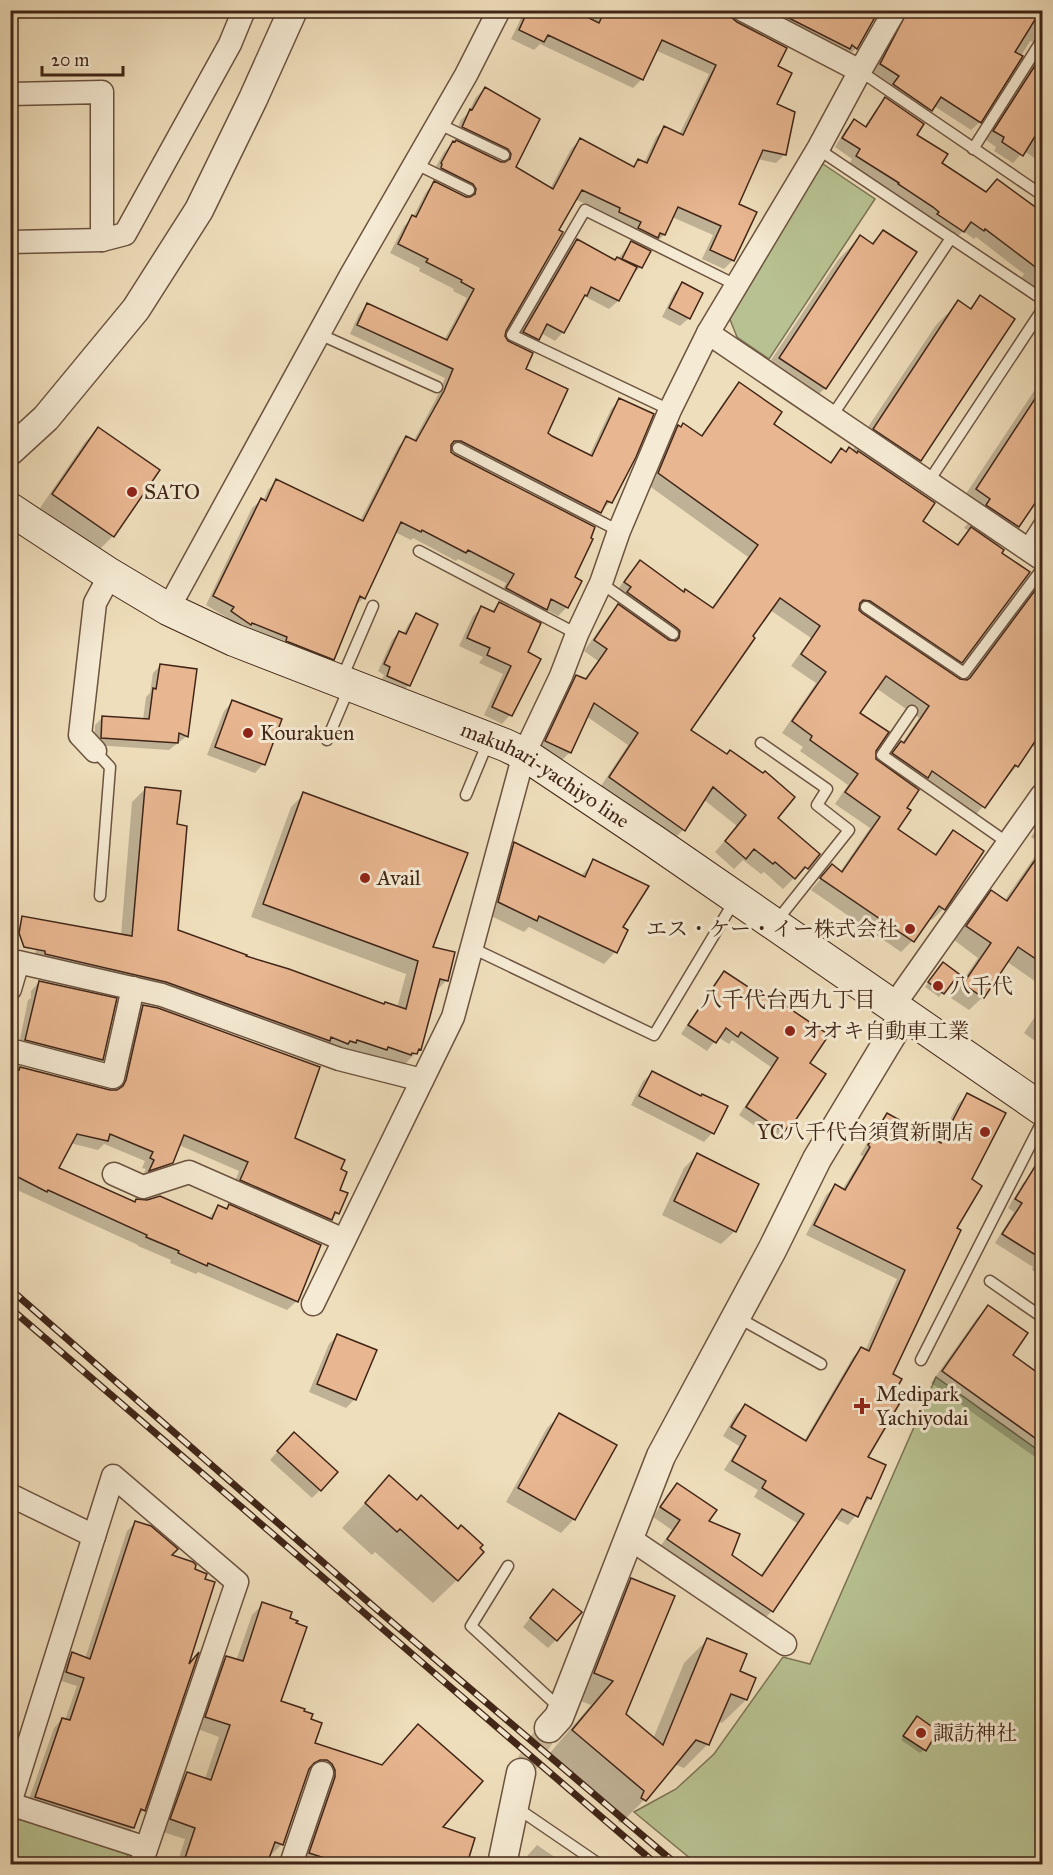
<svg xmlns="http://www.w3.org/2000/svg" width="1053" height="1875" font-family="'IM FELL Great Primer','Noto Serif JP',serif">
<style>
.green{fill:#b8c191;stroke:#7c7354;stroke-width:1.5}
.shadow{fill:#0003;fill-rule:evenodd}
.building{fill:#e8b690;stroke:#402517;stroke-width:1.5}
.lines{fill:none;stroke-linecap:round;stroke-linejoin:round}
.minor-tunnel{stroke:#ccb99a;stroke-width:22;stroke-dasharray:22 11;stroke-linecap:butt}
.service-casing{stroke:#6c5340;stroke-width:13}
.minor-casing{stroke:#6c5340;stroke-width:25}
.tertiary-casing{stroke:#6c5340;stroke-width:31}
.secondary-casing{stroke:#402517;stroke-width:34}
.service{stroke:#f5ead3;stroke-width:10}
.minor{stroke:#f5ead3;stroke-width:22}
.tertiary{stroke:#f5ead3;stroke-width:28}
.secondary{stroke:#f5ead3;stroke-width:32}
.rail-casing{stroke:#402517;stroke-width:7}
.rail{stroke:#f5ead3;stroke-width:4.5;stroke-dasharray:14;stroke-linecap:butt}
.poi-dot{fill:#8f2418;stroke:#f5ead3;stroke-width:2}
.labels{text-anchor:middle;stroke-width:6;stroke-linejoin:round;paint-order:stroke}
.poi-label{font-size:21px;fill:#402517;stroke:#f5ead3;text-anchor:start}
.street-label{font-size:21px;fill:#402517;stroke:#f5ead3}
.neighbourhood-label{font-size:22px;fill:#402517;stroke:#f5ead3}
</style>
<rect width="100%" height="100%" fill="#efdebb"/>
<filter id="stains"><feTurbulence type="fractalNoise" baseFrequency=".00333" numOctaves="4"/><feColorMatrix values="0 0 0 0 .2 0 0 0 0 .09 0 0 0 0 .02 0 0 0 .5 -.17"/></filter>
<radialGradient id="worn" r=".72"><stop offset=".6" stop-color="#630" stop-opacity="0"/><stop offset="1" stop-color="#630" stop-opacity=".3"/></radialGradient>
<g class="green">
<polygon points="820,162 875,199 769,359 737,337 729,317"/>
<polygon points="936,1377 1042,1453 1042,1864 697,1864 634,1812 676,1789 714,1754 783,1657 810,1664"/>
<polygon points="25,1818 127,1852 129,1864 37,1864 11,1856 11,1842 18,1820"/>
</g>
<g class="shadow">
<polygon points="525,10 717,10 731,19 776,67 775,105 785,154 776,163 758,159 737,205 733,260 724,269 702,259 713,235 672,217 664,235 655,243 611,221 612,217 575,199 503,335 524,369 546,434 589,456 611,409 620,400 634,456 610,502 591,521 450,450 450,452 573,578 567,607 558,616 545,609 537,617 499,597 506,583 458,559 456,561 413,538 411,540 395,532 364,598 354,607 333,659 324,667 224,620 226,617 206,605 252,508 261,500 263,501 268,490 276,481 360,521 398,447 406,438 413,442 435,401 445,378 350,334 359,314 368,305 444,340 467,298 453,291 454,289 419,271 420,268 390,253 404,226 413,217 426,192 434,183 469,200 464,192 433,172 444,152 453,143 505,165 499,157 454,136 461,120 468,113 476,97 485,88 538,119 514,167 550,189 571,149 580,140 632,167 638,161 644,163 656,137 665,128 679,135 709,74 655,50 642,79 633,88 540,44 534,50 511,39"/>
<polygon points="748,10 879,10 856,48 847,57"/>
<polygon points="896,10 1042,10 1042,163 1024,151 1013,163 994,151 996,147 986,140 1040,54 1041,49 1038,43 1030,41 980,122 971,130 934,106 922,119 885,94 891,85 872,73 899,26 900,20"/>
<polygon points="885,99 940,163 985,193 997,181 1036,210 1039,207 1042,209 1042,300 1018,283 1024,274 976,237 974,239 963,231 954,240 849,165 852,159 835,147 846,129 854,121 864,127 877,108"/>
<polygon points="883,231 825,388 802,411 757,381 838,260 860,237 871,244"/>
<polygon points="577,241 615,262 631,243 641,267 631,275 618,301 609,309 584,296 563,332 555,341 541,333 530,347 515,340 568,250"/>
<polygon points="682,284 689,318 680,326 662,317 674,293"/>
<path d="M981,297L920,460L899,480L921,521L956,545L969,531L964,528L969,522L954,512L1042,379V490L1018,526L998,547L961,662L949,674L959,681H966L1032,593L1042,583V749L1040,751L1031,745L1017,766L973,818L921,782L915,789L896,829L934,855L953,832L981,851L943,909L932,920L929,917L912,941L901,952L811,890L832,866L840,872L870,828L835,804L848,785L800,751L803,747L782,733L816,683L791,666L811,638L770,610L689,731L776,818L818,854L796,879L794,878L783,889L764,872L761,874L743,860L734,869L715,852L737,826L703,799L683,830L672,841L599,789L628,745L586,716L570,752L559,763L535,752L565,688L576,677L584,680L598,661L584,651L608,617L619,605L617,604L621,598L615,594L629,573L640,562L683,593L711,609L748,557L648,485L667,438L678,427L700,437L729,395L740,384L772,424L829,463L841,450L845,453L852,451L936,325L959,302L969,309ZM876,688L919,718L902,743L890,753L882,765L874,759V751L858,713Z"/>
<polygon points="98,429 113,536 100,549 40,508 85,442"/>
<polygon points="500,604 526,653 510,715 502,724 484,715 503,674 479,663 483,657 459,646 473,616 481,608 491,612"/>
<polygon points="417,615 409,685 401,693 380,683 384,675 378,671 392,640 399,632 403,634 409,623"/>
<polygon points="160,666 187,736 169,750 94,745 95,725 103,717 143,720 146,697 150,693 153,673"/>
<polygon points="232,702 263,764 255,773 207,755 224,711"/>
<polygon points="145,789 175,825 176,931 244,957 384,1005 397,1008 406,974 251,917 291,807 304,794 431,948 447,980 435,992 420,1049 402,1067 32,967 39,936 121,935 132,802"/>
<polygon points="1042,820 1042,844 1031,837"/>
<polygon points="514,844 581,876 594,861 621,927 626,931 615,952 604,964 529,927 524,932 487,914 503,856"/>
<polygon points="1042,846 1042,986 1006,961 983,997 969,1010 951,998 978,958 954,940 978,906 992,892 1004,901"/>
<polygon points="939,968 957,975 939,997 925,987"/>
<polygon points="724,973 767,1002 808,1064 792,1123 775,1140 739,1115 771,1067 732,1040 729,1044 718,1037 707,1051 681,1034 716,981"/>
<polygon points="39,982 115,1000 102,1060 93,1068 18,1049 28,1000 31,998 31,991"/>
<polygon points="144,1006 293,1139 339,1170 338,1213 321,1228 232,1189 239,1171 179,1145 172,1162 162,1172 141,1179 146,1169 142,1168 145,1161 104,1144 98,1150 70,1143 57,1169 134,1203 208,1219 218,1207 226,1210 230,1206 297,1301 287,1310 198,1272 196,1274 170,1263 171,1260 138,1246 138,1245 17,1190 13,1202 10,1205 10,1075 21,1068 109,1092 117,1091 134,1015"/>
<polygon points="1042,1006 1042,1046 1024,1033"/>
<polygon points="652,1073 701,1097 726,1107 712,1133 704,1142 631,1105 643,1081"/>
<polygon points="967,1095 970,1180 954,1228 891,1374 890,1396 866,1458 870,1498 848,1525 834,1518 772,1611 763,1620 659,1548 672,1530 653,1517 668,1494 677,1485 707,1522 730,1555 760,1576 797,1523 754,1497 758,1490 724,1470 739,1446 723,1436 736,1414 745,1406 804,1441 853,1357 861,1348 865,1351 897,1279 806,1235 826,1195 835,1186 842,1190 863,1156 860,1155 879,1123 888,1115 938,1143 958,1104"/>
<polygon points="697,1155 735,1231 721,1244 662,1215 684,1168"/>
<polygon points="1032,1175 1042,1182 1042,1277 1032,1270 1033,1267 995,1243 1014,1212 1008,1208 1023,1183"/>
<polygon points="988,1307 1011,1356 1042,1378 1042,1462 931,1383 977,1318"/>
<polygon points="337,1336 355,1399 346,1408 309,1392 329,1344"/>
<polygon points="560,1415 615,1446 574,1519 561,1533 506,1502 547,1428"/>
<polygon points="285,1443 320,1490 312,1498 270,1460"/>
<polygon points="389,1477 457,1580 433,1603 375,1552 372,1555 342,1528"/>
<polygon points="136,1522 170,1556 193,1569 144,1810 136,1817 133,1828 124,1836 27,1805 54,1728 62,1719 65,1720 77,1686 58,1680 64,1662 72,1654 85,1659 127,1531"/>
<polygon points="632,1580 624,1715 653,1739 684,1663 708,1639 738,1672 754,1679 746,1700 722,1723 717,1721 708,1744 684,1768 674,1764 644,1800 621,1823 618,1822 621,1815 549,1754 591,1705 571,1697 608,1604"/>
<polygon points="545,1599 556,1640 548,1648 523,1627"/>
<polygon points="263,1604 279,1702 309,1720 313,1744 381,1767 418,1726 440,1827 474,1839 465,1864 299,1864 315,1771 307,1771 282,1844 271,1855 269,1854 265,1864 177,1864 185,1839 160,1831 176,1785 187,1773 205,1779 219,1737 195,1728 215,1668 227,1657 236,1661 252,1615"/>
<polygon points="913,1722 924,1750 920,1753 901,1740"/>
<polygon points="537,1845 565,1864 520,1864"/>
</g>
<g class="building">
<polygon points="528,10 573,10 599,23 605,10 730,10 731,17 737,22 787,48 778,66 792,73 777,104 795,112 786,155 763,150 739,204 757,212 734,261 710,250 721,226 678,207 665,235 660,233 658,238 638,228 641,222 619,212 620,208 582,190 559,230 563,232 506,331 505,336 508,341 533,353 526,369 568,389 548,433 552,436 592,456 619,398 654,414 636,457 612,503 607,501 601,513 461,441 454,441 451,445 451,452 455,455 595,527 591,538 593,539 575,577 582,581 568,608 551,599 547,610 506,588 514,574 468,550 466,553 422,530 421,532 401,522 365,599 360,596 334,660 286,641 287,637 252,623 251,625 231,611 234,607 213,596 261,498 266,501 276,479 363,521 406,436 416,441 444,391 453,369 357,325 367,303 447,340 474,289 461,282 462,280 426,262 428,259 398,244 412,215 416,217 434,181 466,197 470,197 475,194 476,189 473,184 441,168 442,164 441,163 453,141 455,142 456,140 501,162 505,162 510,159 511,154 508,149 462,127 470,109 472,110 485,87 540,119 516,167 553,189 580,138 634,167 638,159 647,163 664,126 683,135 716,65 662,40 643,80 548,35 544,42 519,30"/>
<polygon points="773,10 879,10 857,49 852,45 850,49"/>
<polygon points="908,10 1041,10 1015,52 1023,56 981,123 941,97 932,111 893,84 899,76 880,64"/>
<polygon points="1036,64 1042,68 1042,125 1023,156 1002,142 1004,137 993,131"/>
<polygon points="885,97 924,124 917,135 948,154 942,163 986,192 997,179 1042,212 1042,272 985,229 984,231 971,222 964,232 937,214 939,212 933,207 898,184 899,183 856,156 860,149 842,138 854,119 866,127"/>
<polygon points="883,230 917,252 826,389 779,358 860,235 873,244"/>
<polygon points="577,239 615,260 617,257 637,267 619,301 591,287 587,296 585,295 564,333 547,324 539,340 523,332"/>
<polygon points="631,241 651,251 642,268 622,259"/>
<polygon points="682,282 703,293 690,319 669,308"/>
<polygon points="980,295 1015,319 921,461 873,429 958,300 971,309"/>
<polygon points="739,382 782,412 774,424 831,463 841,448 846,452 849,447 857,453 858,451 935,503 923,521 958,545 971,527 1004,550 1002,553 1030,572 962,663 870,601 863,600 860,603 859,610 862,613 960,679 967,680 970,678 1042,581 1042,731 1018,767 1015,765 985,808 932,771 928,778 892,753 901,741 904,743 929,706 886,676 860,713 889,732 876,751 876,759 919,790 907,808 911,810 898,829 936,855 953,830 984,851 945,910 939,906 914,942 820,878 832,864 842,872 880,817 845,792 858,774 810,740 812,736 792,721 826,672 801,654 820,626 780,598 753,636 755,638 691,730 727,754 730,750 763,773 765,771 795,797 778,818 820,854 808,869 805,867 795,879 775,862 773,864 754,849 746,859 725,841 746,815 713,787 685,831 609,777 638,733 594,703 571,753 545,741 576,675 586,679 607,649 594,640 618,604 669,640 676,641 679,638 680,631 677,628 627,592 631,587 624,582 640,560 684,592 685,589 713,608 758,545 658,473 678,425 681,427 683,423 702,436"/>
<polygon points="1042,388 1042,493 1019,527 986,505 990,499 976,489"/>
<polygon points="98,427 160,470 114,537 52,494"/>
<polygon points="499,602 541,623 528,652 541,659 512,716 492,707 511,666 487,655 490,648 467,638 481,606 494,612"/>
<polygon points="416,613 438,624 410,686 387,676 390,667 384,664 399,631 406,634"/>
<polygon points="160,664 197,669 188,737 179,733 178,743 101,738 102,716 149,719 153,688 156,689"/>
<polygon points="232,700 282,719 265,765 215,747"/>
<polygon points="145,787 181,791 177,824 187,826 178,930 247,955 246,956 289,969 384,1004 385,1002 406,1009 418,961 263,904 303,792 468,853 433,947 455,952 448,981 440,979 421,1050 419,1049 417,1054 412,1053 411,1055 388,1047 387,1050 357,1040 356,1043 350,1041 348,1044 331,1037 330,1041 166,982 45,954 45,951 24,947 19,933 22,916 132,936"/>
<polygon points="514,842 585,877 593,859 649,886 623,927 628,930 617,953 539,916 537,921 498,902"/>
<polygon points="1042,850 1042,963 1018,947 984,998 963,984 991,943 966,926 991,890 1007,901"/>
<polygon points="943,962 959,974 944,994 928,982"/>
<polygon points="724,971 768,1000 771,996 829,1035 810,1063 826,1074 793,1124 791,1123 784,1132 746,1107 778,1058 741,1032 738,1037 726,1028 716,1043 688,1025"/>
<polygon points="39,981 117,998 103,1060 25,1040"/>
<polygon points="143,1005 158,1008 320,1067 295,1138 345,1160 341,1169 347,1172 340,1190 348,1193 339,1214 335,1212 332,1220 240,1180 248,1162 184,1135 173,1163 149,1171 154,1160 150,1158 153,1152 110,1134 108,1141 77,1134 59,1168 135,1202 136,1199 147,1200 160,1196 212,1219 218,1205 227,1209 229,1204 321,1245 298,1302 208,1263 207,1266 178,1253 179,1251 146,1237 147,1235 48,1190 47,1192 10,1173 10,1084 15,1069 19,1070 20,1067 110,1090 117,1090 123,1086 126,1080"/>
<polygon points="652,1071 701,1096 702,1094 728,1106 714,1134 639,1096"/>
<polygon points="967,1093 1006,1113 972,1179 982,1186 957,1228 961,1230 893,1374 902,1379 892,1396 901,1401 868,1457 886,1465 871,1499 867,1497 858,1517 842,1509 773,1612 667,1539 680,1520 660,1507 677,1483 717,1510 709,1521 740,1534 732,1555 762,1576 804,1514 762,1488 766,1481 732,1461 746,1436 731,1427 745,1404 806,1441 861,1347 869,1351 905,1270 814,1225 835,1184 845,1190 870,1147 868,1145 887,1113 941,1143"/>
<polygon points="697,1153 759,1184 736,1232 674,1201"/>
<polygon points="1042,1155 1042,1259 1002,1234 1022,1203 1015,1199"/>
<polygon points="988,1305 1028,1333 1013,1355 1042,1376 1042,1443 942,1371"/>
<polygon points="337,1334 377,1350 356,1400 317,1384"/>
<polygon points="559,1413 617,1445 575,1520 518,1488"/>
<polygon points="294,1432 338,1472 321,1491 277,1451"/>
<polygon points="389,1475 417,1500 421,1495 458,1529 461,1525 483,1545 480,1548 484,1552 458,1581 400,1529 397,1532 365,1503"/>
<polygon points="135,1521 151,1526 178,1549 172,1555 193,1562 196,1565 195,1569 207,1574 205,1579 215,1582 189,1664 199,1652 145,1811 141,1809 134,1828 35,1797 62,1718 70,1720 84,1678 66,1672 72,1652 90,1659"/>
<polygon points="631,1578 675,1596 626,1714 663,1745 707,1638 747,1654 740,1671 756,1678 747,1700 731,1694 709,1745 696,1740 646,1801 641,1798 644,1791 572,1730 613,1681 594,1673"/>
<polygon points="553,1589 582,1612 557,1641 530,1618"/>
<polygon points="262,1602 292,1612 290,1618 298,1621 296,1623 307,1627 281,1701 305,1709 304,1711 313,1714 311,1719 322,1723 315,1743 382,1765 418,1724 483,1781 443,1827 475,1838 467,1864 343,1864 309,1853 335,1777 335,1770 332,1764 327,1760 320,1760 314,1763 309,1769 283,1845 275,1842 267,1864 183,1864 195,1828 170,1819 187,1772 211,1780 230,1725 205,1717 226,1656 243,1661"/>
<polygon points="917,1716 938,1731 926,1751 903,1736"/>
</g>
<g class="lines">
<polyline class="minor-tunnel" points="521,1773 549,1728"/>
<defs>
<g id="service">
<polyline points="860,71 1042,195"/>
<polyline points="439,124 504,155"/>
<polyline points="818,149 1042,299"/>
<polyline points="973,149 1042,40"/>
<polyline points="416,164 469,190"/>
<polyline points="319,334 437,387"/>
<polyline points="670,410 512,335 585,210 736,285"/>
<polyline points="832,416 951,238"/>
<polyline points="458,448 619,531"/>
<polyline points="929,481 1042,310"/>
<polyline points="1025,546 1042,519"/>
<polyline points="419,551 577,634"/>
<polyline points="601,583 673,634"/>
<polyline points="866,607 964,673 1042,569"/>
<polyline points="342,678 373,606"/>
<polyline points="912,711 882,755 1008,843"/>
<polyline points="327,740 349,688"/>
<polyline points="761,743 827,789 817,805 849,830 775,923"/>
<polyline points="95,751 110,767 100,896"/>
<polyline points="466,795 488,742"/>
<polyline points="472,948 654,1035 735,900"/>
<polyline points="990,1281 1042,1317"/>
<polyline points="737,1317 821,1364"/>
<polyline points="921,1360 1042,1122"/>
<polyline points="508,1566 471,1626 561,1709"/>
<polyline points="517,1808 599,1864"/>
</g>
<g id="minor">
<polyline points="743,10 860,71"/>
<polyline points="10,94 102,92 102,240"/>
<polyline points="10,242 102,240 125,234 230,44 244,10"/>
<polyline points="708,333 1042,559"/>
<polyline points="168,609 351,275 466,75 499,10"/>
<polyline points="95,751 80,735 95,603 110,575"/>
<polyline points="10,989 18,962 162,995 339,1059 422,1080"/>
<polyline points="894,1005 1042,795"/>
<polyline points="10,1050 113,1077 133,988"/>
<polyline points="114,1174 143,1187 189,1172 344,1240"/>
<polyline points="313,1304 453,1017 524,754 561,676 577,634 601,583 619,531 670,410 708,333 818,149 860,71 895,10"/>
<polyline points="10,1495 94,1536"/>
<polyline points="629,1538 785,1644"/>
<polyline points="10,1803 113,1476 237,1582 141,1864"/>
<polyline points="10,1804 146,1848"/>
<polyline points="291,1864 322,1773"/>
</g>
<g id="tertiary">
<polyline points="10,451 46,418 136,309 199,210 253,99 293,10"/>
<polyline points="549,1728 559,1717 661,1456 772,1250 817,1159 905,1013"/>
<polyline points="502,1864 521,1773"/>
</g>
<g id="secondary">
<path id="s1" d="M10,509L106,572L168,609L234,640L505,745L524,754L654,841L1042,1109"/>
</g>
</defs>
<use href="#service" class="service-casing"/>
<use href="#minor" class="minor-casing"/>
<use href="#tertiary" class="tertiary-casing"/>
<use href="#secondary" class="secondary-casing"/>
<use href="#service" class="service"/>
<use href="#minor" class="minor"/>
<use href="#tertiary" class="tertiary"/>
<use href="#secondary" class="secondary"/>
<defs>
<g id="rail">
<polyline points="10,1289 373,1606 676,1864"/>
<polyline points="10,1308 656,1864"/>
</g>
</defs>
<use href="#rail" class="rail-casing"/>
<use href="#rail" class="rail"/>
</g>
<g class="poi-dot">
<circle cx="132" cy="492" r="6"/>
<circle cx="248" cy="733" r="6"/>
<circle cx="365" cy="878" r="6"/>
<circle cx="910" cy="929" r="6"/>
<circle cx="938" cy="986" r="6"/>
<circle cx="790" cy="1031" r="6"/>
<circle cx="985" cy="1132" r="6"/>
<path d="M859 1397h6v6h6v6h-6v6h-6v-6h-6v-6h6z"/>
<circle cx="921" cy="1733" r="6"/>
</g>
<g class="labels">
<g class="poi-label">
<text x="144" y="499">SATO</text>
<text x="260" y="740">Kourakuen</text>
<text x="377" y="885">Avail</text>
<text x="898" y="936" text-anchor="end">エス・ケー・イー株式会社</text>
<text x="950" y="993">八千代</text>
<text x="802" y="1038">オオキ自動車工業</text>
<text x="973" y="1139" text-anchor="end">YC八千代台須賀新聞店</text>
<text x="876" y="1401">Medipark<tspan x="876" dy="24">Yachiyodai</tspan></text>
<text x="933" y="1740">諏訪神社</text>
</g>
<g class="street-label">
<text dy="7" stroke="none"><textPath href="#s1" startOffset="600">makuhari-yachiyo line</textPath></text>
</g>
<g class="neighbourhood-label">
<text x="788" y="1007">八千代台西九丁目</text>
</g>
</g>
<rect width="1053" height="1875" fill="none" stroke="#efdebb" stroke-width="36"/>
<rect x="12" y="12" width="1029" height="1851" fill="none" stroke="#402517" stroke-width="3"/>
<rect x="18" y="18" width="1017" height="1839" fill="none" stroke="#402517" stroke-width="1.5"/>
<path d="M42 66v9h81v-9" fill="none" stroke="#402517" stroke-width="3"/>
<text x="51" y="66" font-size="18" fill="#402517" stroke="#f5ead3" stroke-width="4.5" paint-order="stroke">20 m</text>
<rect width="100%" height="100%" filter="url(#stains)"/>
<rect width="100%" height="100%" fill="url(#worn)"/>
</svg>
